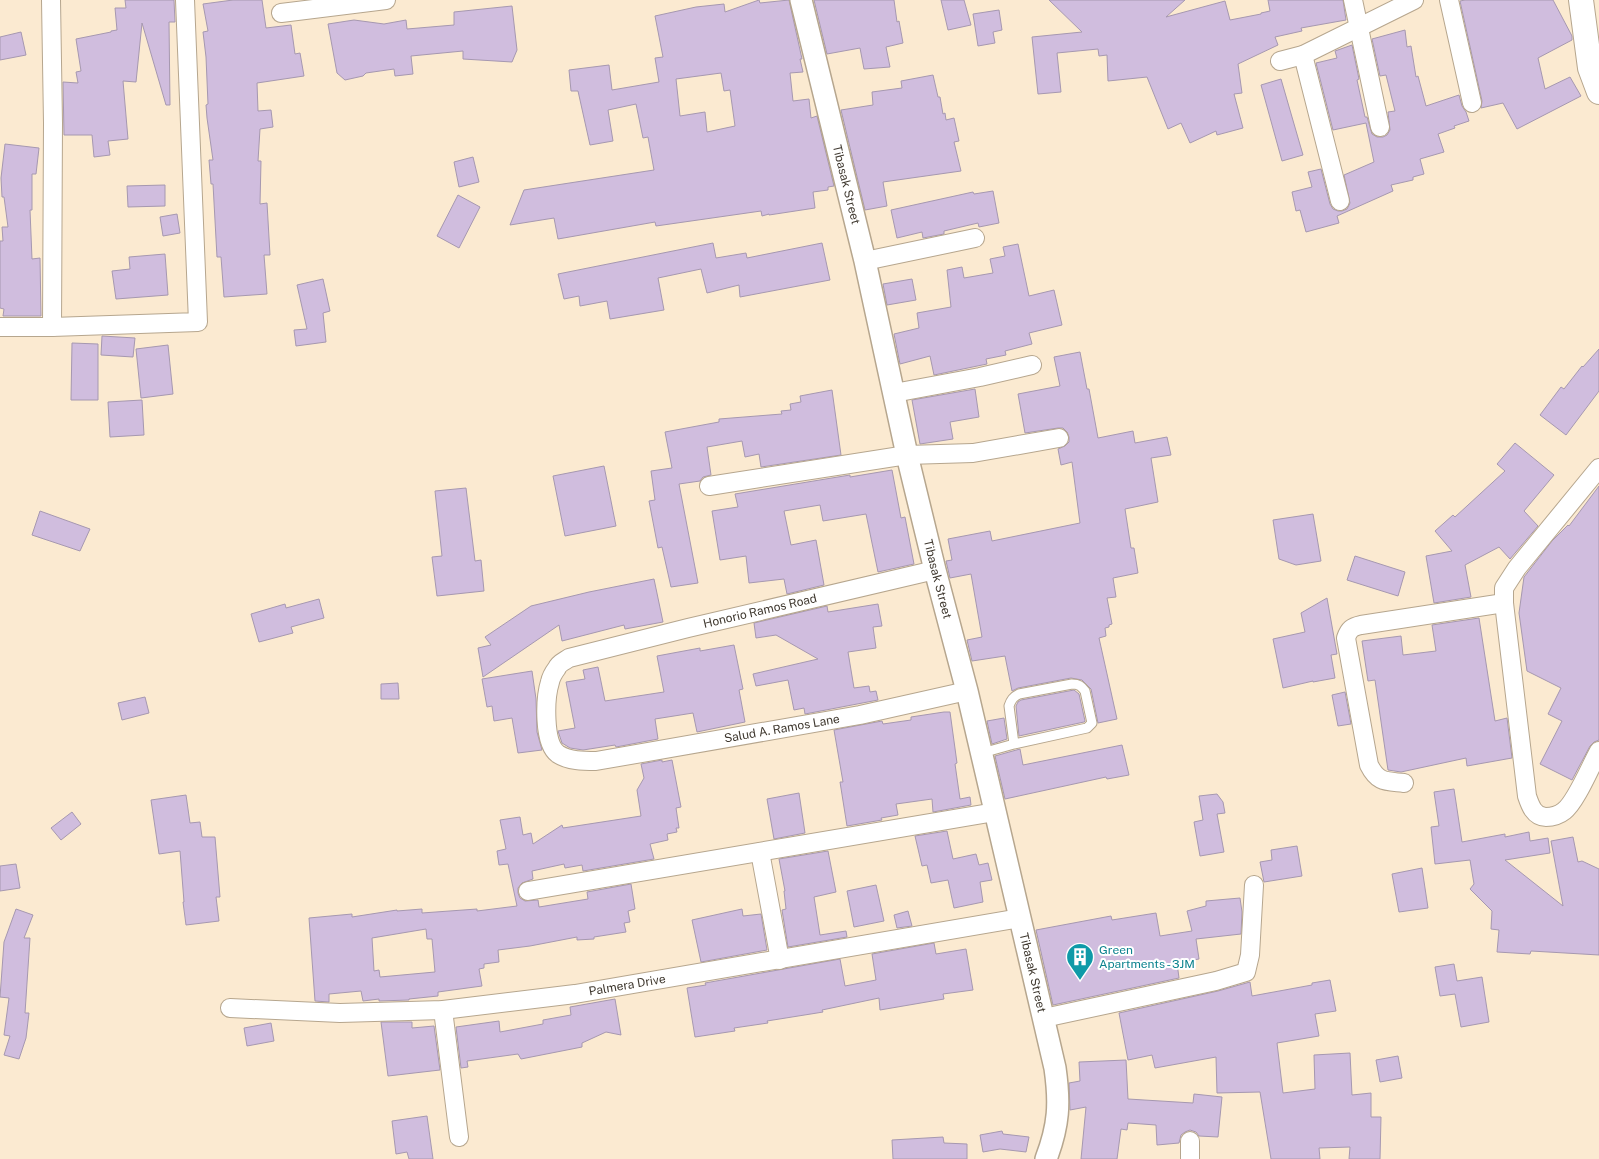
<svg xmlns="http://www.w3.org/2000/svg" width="1599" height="1159" font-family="'Public Sans',sans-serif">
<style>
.building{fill:#d0bdde;stroke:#a698b0;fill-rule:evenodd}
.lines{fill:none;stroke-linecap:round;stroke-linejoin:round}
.service-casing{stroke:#b6a68e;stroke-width:11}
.minor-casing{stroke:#b6a68e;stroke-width:20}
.tertiary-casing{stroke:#b6a68e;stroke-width:24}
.secondary-casing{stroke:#b6a68e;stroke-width:26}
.service{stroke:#fff;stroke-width:9}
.minor{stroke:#fff;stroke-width:18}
.tertiary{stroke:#fff;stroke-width:21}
.secondary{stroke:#fff;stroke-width:24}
.labels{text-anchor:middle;stroke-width:4;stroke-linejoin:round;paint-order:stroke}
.street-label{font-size:12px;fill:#3f382f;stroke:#fff}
.culture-label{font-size:12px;fill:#0d838f;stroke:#fff;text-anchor:start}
</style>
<rect width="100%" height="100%" fill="#fbead1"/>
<g class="building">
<polygon points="125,0 174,0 175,22 169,22 170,105 166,105 142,23 136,82 123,81 128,139 108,141 110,155 94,157 92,135 64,135 63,82 78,83 76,72 81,71 76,39 111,32 111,31 117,30 115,8 126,8"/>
<polygon points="233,0 262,0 266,28 291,25 295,54 300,53 304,76 257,83 258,111 271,110 273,127 260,129 258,161 261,161 260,204 267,203 270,255 264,255 267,294 224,297 221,257 217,257 213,184 211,184 209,160 213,160 207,118 206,105 208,104 206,57 203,32 208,31 203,4"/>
<path d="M759,0L760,3L789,0L802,59H800L803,72L790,73L793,101L809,99L811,118L817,116L834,186L828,187V190L813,192L815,208L769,215V214L762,216L761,211L656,226L655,222L558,239L554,218L510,225L524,190L654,170L648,137L643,138L636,104L608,110L613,141L590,145L578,91H571L569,70L609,65L612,90L659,82L655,58L663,57L655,16L696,7L724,4L725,12ZM721,73L724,91L730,90L735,126L707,132L705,112L680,116L676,79Z"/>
<polygon points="814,0 894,0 897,22 899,21 903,43 886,47 890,67 864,69 860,48 827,54"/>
<polygon points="941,0 964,0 971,25 948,30"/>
<polygon points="1049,0 1185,0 1166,17 1225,1 1230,20 1261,14 1261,13 1270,11 1268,0 1343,0 1346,20 1301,28 1302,31 1275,37 1278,45 1238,64 1242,93 1234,94 1243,128 1217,135 1216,131 1190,143 1181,123 1168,129 1147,77 1108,81 1107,55 1099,56 1098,49 1057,53 1061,92 1038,94 1032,37 1082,32"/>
<polygon points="1465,0 1553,0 1572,36 1572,40 1538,58 1545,89 1570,77 1581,96 1517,129 1503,103 1481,108 1482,101 1460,1"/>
<polygon points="512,6 517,50 512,62 463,59 463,51 411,56 413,74 395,76 394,69 366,73 363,76 345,80 337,73 328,24 354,20 384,24 406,20 407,29 454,25 454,12"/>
<polygon points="999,10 1002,30 993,32 995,43 978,46 973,14"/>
<polygon points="1405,30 1407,47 1411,46 1416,77 1418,76 1426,106 1459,95 1462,106 1466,112 1469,121 1454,126 1455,128 1438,134 1444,152 1420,159 1424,174 1413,177 1413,180 1391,185 1393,191 1337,216 1339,223 1306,232 1300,210 1296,211 1292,192 1312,187 1308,172 1321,169 1330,204 1333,209 1338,211 1342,211 1347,209 1350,203 1344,175 1374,162 1366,123 1333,130 1316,63 1337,58 1335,51 1352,45 1359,79 1357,80 1365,117 1367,117 1372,134 1377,137 1383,137 1387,135 1390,130 1388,112 1395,111 1386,75 1380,76 1372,39"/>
<polygon points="21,32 26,55 0,60 0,37"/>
<polygon points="933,75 938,97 940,97 943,114 945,113 946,120 954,118 959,141 954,142 961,171 883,182 887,206 865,210 841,110 873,105 872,92 902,88 901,81"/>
<polygon points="1281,79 1303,155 1282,161 1261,85"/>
<polygon points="5,144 39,148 36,174 32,174 32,210 30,210 32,259 40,258 41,316 3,316 4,309 0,308 0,241 3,241 2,227 8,227 4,197 2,197 1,178"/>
<polygon points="473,157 479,182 459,187 454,162"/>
<polygon points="165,185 165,206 128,207 127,186"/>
<polygon points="993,191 999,223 979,227 978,223 944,231 944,234 923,238 922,232 897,238 891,210 973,192 974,194"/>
<polygon points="458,195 480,207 459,248 437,236"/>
<polygon points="177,214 180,233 163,236 160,217"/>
<polygon points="713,243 716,258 746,253 747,258 822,243 830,280 740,297 739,285 707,293 701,269 658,278 664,310 610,319 607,301 580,306 579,296 564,299 558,274"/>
<polygon points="1018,244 1029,296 1054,290 1062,325 1029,333 1032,344 1005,351 1006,355 986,359 987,364 934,375 930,356 900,364 894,334 919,328 917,313 951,307 947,270 962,267 964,278 993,273 990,259 1005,256 1003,247"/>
<polygon points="165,254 168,295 116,299 112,271 130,269 129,257"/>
<polygon points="323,279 330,311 323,313 326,342 296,346 294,330 307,329 297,285"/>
<polygon points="912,279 916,300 887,305 883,284"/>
<polygon points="102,336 135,338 133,357 101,355"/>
<polygon points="72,343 98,344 98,400 71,400"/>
<polygon points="168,345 173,394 141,398 136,349"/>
<polygon points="1599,349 1599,391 1566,435 1540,415 1561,387 1564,389 1582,366 1583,367"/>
<polygon points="1080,352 1087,389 1089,389 1098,438 1133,431 1135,443 1167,437 1171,455 1151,458 1158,502 1125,509 1131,548 1134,548 1138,573 1113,578 1116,597 1107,598 1112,624 1109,625 1109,627 1105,628 1106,636 1099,638 1117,719 1098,723 1091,689 1082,680 1071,678 1018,688 1012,691 1005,656 972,661 967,640 982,637 971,574 950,578 946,561 952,560 948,539 990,531 992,541 1080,523 1072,462 1061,465 1058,449 1065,446 1069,442 1069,437 1067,432 1063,428 1058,428 1025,433 1018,394 1060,386 1054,357"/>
<polygon points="975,389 979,417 950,422 953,439 920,444 912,400"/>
<polygon points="832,390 841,455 761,467 759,454 745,457 742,441 707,447 711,475 703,477 700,481 679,484 698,583 671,587 662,547 658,548 649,501 655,500 651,471 672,468 665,432 719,422 719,419 782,414 781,411 791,410 790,404 801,402 800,396"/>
<polygon points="142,400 144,435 110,437 108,402"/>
<polygon points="1515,443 1554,475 1524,511 1538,526 1510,559 1499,547 1465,565 1471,597 1434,603 1426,556 1452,551 1435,531 1453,515 1455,517 1505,471 1497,464"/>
<polygon points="604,466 616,526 565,536 553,476"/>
<polygon points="892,470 901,518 905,517 914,564 878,572 866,514 823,521 820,505 784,511 791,545 816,540 824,585 787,594 784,579 749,583 746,556 720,560 712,511 738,507 735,494 850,475 850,477"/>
<polygon points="1599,486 1599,740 1594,742 1590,746 1572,780 1540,764 1562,721 1548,714 1561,688 1527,671 1519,613 1524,577 1552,541 1568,525 1569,526"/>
<polygon points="466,488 475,561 481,560 484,591 437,596 432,557 442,556 435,491"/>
<polygon points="40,511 90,529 80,551 32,535"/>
<polygon points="1313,514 1321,561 1296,565 1279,559 1273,520"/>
<polygon points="1355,556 1405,572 1398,596 1347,580"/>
<polygon points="654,579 663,622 625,629 624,625 562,641 559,625 483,677 478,648 491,645 485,637 531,606 589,592"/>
<polygon points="1327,598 1337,654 1331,655 1335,678 1313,682 1313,681 1283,688 1273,639 1305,632 1301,613"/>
<polygon points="319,599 324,618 291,627 293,633 259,642 251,614 285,604 286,608"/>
<polygon points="878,604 882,626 873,627 876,648 848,652 854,688 869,686 870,692 876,691 878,700 805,714 804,708 794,710 788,680 756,686 753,674 818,659 776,635 756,638 754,623 827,606 828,612"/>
<polygon points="1479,618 1495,721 1507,718 1512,758 1467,766 1466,758 1401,772 1388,770 1375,680 1368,681 1362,641 1401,636 1403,655 1436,651 1432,625"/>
<polygon points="734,645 743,689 739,690 745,722 697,732 693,713 655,719 658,739 616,747 615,745 583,750 570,748 562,743 558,731 575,728 566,682 585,679 583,670 598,667 605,701 664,692 657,656 700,648 700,651"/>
<polygon points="532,671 536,699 537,732 542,750 518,753 512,718 494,721 492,706 487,707 482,679"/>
<polygon points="398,683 399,699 381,699 381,684"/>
<polygon points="1074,690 1079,694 1085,721 1084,722 1019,736 1016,706 1018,702 1021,700"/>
<polygon points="1345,692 1351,724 1338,726 1332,695"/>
<polygon points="145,697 149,713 122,720 118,703"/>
<polygon points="944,712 950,712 957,763 955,764 960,799 970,797 971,805 933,812 932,799 896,804 898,815 881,818 882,820 847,826 840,782 843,782 834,730 882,721 883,724 911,720 911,717"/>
<polygon points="1004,718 1007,739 992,744 987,721"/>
<polygon points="1122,745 1129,775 1107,779 1106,777 1005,799 995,756 1020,749 1023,765"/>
<path d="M662,760V762L672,760L681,807L676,808L679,828H676L677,832L667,834L668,840L650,844L654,859L583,871L582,865L565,868L564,864L532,871L533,879L522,883L518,888V893L520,898L525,901L538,900L539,907L588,899L587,892L631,884L635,909L628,911L630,922L624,923L626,932L594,937V939L577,940V937L530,946L498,950L499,962L484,964V968L479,969L482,986L438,992V996L409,999V1000L379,1001V999L363,1001L361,991L329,994V1002L315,1001L309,918L352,914V917L397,910V911L422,909V913L477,909V911L517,906L508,864L499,865L497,851L506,849L500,820L520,817L523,835L531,833L533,844L562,825L563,828L641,816L637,790L644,778L641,764ZM426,929L427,939H432L435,972L380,977L379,970L374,971L372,938Z"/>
<polygon points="1454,789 1462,842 1505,834 1505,837 1529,832 1530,841 1548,838 1550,853 1505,860 1563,906 1551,841 1573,837 1578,862 1582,861 1599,869 1599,955 1531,951 1530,954 1497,952 1499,930 1491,929 1492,911 1470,889 1474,884 1470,860 1435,864 1431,827 1439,826 1434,792"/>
<polygon points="799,793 805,833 774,839 767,799"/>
<polygon points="1217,794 1223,802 1225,813 1217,814 1224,852 1200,856 1194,822 1203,820 1199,796"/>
<polygon points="186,795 190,823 200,822 202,837 215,837 220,897 216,897 219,921 186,925 183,902 184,902 180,851 159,854 151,800"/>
<polygon points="72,812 81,824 61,840 51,828"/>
<polygon points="947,831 953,859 976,854 979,865 988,863 992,880 980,882 983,902 954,908 948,880 931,883 927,865 922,866 915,836"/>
<polygon points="1297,846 1302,876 1264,882 1260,862 1272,860 1271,850"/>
<polygon points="828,851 836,892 814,897 820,935 846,931 847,937 788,947 782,910 786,909 784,891 785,891 779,859"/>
<polygon points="16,864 20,888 0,891 0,866"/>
<polygon points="1422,868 1428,908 1399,912 1392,874"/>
<polygon points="876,885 884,921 854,927 847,891"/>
<polygon points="1240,898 1242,912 1241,934 1196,939 1199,959 1177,963 1179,978 1053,1005 1036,930 1111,916 1112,920 1156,913 1160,936 1192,931 1187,911 1206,906 1206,901"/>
<polygon points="16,909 33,915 24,938 30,938 25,1013 29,1013 26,1038 19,1059 4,1055 10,1036 4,1035 9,998 0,997 4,942"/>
<polygon points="742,909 743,916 761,914 767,950 701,962 692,920"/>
<polygon points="908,911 912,926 897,928 894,915"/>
<polygon points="934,943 936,954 966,949 973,990 943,994 944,999 880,1010 879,998 822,1010 823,1012 817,1013 767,1021 768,1023 734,1028 735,1031 695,1037 687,988 706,985 705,983 840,959 845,986 876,980 872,954"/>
<polygon points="1454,964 1457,981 1482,977 1489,1022 1461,1027 1455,994 1440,996 1435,967"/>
<polygon points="1330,980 1336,1011 1315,1014 1319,1036 1277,1043 1283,1093 1315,1089 1314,1055 1350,1053 1352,1095 1371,1093 1371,1117 1381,1117 1380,1159 1349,1159 1350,1147 1319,1148 1320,1159 1271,1159 1260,1092 1217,1093 1216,1057 1155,1068 1152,1055 1128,1060 1119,1013 1218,991 1250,982 1252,996 1312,985 1312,983"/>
<polygon points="615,999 621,1035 606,1032 582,1043 582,1047 521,1059 518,1054 467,1061 468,1067 461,1068 456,1027 499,1021 500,1032 543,1024 543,1020 571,1015 570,1007"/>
<polygon points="381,1022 412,1022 412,1028 434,1026 440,1070 388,1076"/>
<polygon points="271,1023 274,1041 247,1046 244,1028"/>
<polygon points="1398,1056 1402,1078 1380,1082 1376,1060"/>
<polygon points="1126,1060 1128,1099 1193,1103 1194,1094 1222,1097 1218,1137 1199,1136 1196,1132 1190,1130 1185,1132 1181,1135 1179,1143 1157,1145 1156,1125 1128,1123 1127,1130 1121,1129 1117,1159 1081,1159 1086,1107 1070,1110 1069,1083 1080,1081 1079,1062"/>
<polygon points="427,1116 433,1159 409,1159 407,1152 396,1154 392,1121"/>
<polygon points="1002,1131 1003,1134 1029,1137 1026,1152 1000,1149 983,1152 980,1135"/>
<polygon points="943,1137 944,1143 967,1144 967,1159 893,1159 892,1140"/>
</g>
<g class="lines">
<defs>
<path id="service" d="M982,753L1014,744L1087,728L1092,723L1085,691C1081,686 1079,684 1072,684L1019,694C1013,697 1011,700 1009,706L1014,744"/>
<g id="minor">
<polyline points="51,0 53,123 52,327"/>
<polyline points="1353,0 1380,127"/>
<polyline points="1449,0 1472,103"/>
<polyline points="281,13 386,0"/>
<polyline points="1303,55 1340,201"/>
<polyline points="1280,61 1303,55 1414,0"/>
<polyline points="865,261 975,238"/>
<polyline points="0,327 52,327 198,322 185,0"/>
<polyline points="894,393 980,377 1032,365"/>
<path d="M1599,468L1517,568L1504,588V603L1527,796C1530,805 1534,817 1546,817C1552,817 1559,815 1564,811C1576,802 1591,765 1599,751"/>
<polyline points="709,486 907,455 973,453 1059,438"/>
<path id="s1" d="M935,570L688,628L569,658C565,661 559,663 557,668C554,672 551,677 550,682C545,698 543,743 558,754C569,761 583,761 596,761L860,715L967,691"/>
<path d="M1404,783C1386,781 1378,783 1369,765L1346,638C1349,629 1352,627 1361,625L1504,603"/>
<polyline points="760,852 780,960"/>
<polyline points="528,891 995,812"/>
<path id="s2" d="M230,1008L340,1013L443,1010L575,994L1020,918"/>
<polyline points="443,1010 459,1137"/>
<polyline points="1044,1018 1216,981 1246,972 1250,955 1254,885"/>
<polyline points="1190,1141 1190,1159"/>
</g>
<g id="tertiary">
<path id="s3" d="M801,0L865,261L907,455L935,570L967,691L1055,1068C1060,1103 1059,1125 1046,1159"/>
</g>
<polyline id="secondary" points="1581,0 1590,68 1599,92"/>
</defs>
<use href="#service" class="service-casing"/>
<use href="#minor" class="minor-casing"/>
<use href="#tertiary" class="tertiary-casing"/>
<use href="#secondary" class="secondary-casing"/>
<use href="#service" class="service"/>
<use href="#minor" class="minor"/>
<use href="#tertiary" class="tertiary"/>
<use href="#secondary" class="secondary"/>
</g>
<defs>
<symbol id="building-pin" viewBox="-11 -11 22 30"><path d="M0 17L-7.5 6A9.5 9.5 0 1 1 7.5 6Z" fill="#0f9aa8" stroke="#fff"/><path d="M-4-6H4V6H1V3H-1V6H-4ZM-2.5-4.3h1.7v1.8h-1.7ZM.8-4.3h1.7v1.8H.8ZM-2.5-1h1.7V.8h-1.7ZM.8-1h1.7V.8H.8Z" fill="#fff"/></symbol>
</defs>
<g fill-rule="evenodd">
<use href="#building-pin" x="1064" y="941" width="32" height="43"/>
</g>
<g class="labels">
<g class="street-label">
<text dy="4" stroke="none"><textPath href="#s3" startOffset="190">Tibasak Street</textPath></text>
<text dy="4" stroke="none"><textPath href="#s3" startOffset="595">Tibasak Street</textPath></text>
<text transform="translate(760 611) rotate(-13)" y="4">Honorio Ramos Road</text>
<text dy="4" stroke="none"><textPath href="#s1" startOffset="711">Salud A. Ramos Lane</textPath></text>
<text dy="4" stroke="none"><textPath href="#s3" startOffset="1000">Tibasak Street</textPath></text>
<text dy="4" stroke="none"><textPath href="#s2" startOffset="399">Palmera Drive</textPath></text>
</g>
<g class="culture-label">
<text x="1099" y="954">Green<tspan x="1099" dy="14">Apartments - 3JM</tspan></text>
</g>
</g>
</svg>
